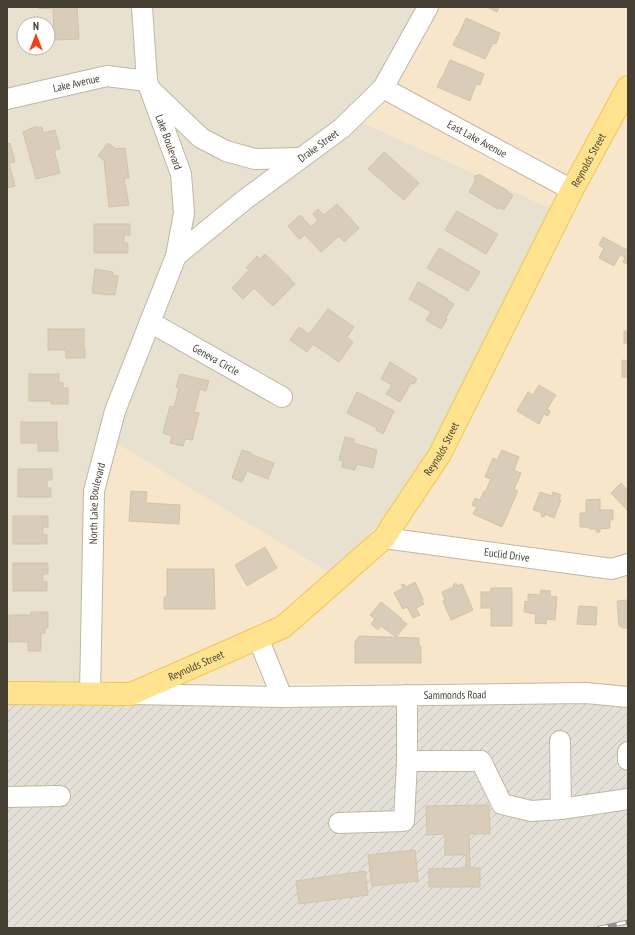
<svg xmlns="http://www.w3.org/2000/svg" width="635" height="935" font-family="'PT Sans Narrow',sans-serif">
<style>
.residential{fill:#e8e1cf;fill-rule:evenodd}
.commercial{fill:#f8e6ca}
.industrial{fill:url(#industrial-furrows)}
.building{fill:#d9cdb9;stroke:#d1c3a9}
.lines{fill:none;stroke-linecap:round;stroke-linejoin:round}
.minor-casing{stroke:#bfb7a4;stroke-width:22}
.major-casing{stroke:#efc654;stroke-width:24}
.minor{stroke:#fff;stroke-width:20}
.major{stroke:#ffe38f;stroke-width:22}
.rail-casing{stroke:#939393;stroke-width:4.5}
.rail{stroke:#fff;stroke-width:3;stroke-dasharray:9;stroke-linecap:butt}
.labels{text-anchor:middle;stroke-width:4;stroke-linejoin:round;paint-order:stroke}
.street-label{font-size:11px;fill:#453e32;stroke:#fff}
</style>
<defs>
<pattern id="industrial-furrows" width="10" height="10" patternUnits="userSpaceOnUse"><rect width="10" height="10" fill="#e4dfd7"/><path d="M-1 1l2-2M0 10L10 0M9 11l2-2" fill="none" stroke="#c5c0b9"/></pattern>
</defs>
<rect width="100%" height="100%" fill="#f3eee2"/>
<path class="residential" d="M7,7H428L357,120L552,209L432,448L395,505L354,552L330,573L90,684L7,683ZM24,24H48V48H24Z"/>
<g class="commercial">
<polygon points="428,7 628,7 628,68 552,209 357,120"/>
<polygon points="628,106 628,687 586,683 179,684 392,544"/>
<polygon points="105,436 330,573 279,618 130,684 90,684"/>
</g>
<polygon class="industrial" points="7,703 125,704 126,707 133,704 586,703 628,708 628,928 7,928"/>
<g class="building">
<polygon points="39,7 77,7 79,39 54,40 53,8 39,9"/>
<polygon points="487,7 499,7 497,12"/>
<polygon points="466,18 500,33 496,44 493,43 485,59 453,45 457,36 458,36"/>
<polygon points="450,60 484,74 480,85 476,84 470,101 437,87 441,78 442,78"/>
<polygon points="36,126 37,128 42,127 43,133 55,130 60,149 54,150 60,173 36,179 23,132"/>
<polygon points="10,143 15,162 9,163 15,186 7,188 7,144"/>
<polygon points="108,143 116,149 125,148 129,178 124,178 129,205 109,207 104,160 98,156"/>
<polygon points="384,152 419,183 404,200 368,169"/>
<polygon points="479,174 508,191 507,192 513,195 504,210 498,207 498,209 469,192 476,179 474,178 476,175 478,176"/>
<polygon points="337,204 359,228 344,242 339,236 321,252 305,235 299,239 288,226 300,215 311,227 318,220 313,214 318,209 324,215"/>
<polygon points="457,211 498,234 486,254 445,230"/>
<polygon points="94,224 130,224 130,235 124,235 124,243 128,243 128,253 94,253"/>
<polygon points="603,237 627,250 628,248 628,264 623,262 625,257 620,255 614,266 599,258 604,248 599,245"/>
<polygon points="439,248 480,272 468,291 427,268"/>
<polygon points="265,254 291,279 290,280 295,284 273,306 254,288 243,299 232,288 249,270 246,268 257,256 260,259"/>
<polygon points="95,269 113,272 112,275 118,276 115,295 109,294 109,295 92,293"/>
<polygon points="418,282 448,299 447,300 454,304 445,319 447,319 441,329 426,320 431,312 409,299"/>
<polygon points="328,309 354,327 347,337 353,342 339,362 313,344 307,352 290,340 299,327 309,334"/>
<polygon points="48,329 84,329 84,348 85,348 85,358 66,358 66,350 48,350"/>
<rect x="624" y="331" width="4" height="12"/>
<polygon points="622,360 628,361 628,377 622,377"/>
<polygon points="390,362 417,379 414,384 411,383 400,402 386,394 392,385 381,379"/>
<polygon points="29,374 59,374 59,383 63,383 63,388 68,388 68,404 51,404 51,401 29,401"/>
<polygon points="180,374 209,381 206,391 200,389 194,412 199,413 192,440 185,439 183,446 170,443 172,436 163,433 170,406 174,407 179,388 176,387"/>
<polygon points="539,385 556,395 547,409 550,411 548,416 544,414 539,424 517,411 528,392 533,395"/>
<polygon points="357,392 394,411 383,434 376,430 377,428 347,413"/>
<polygon points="21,422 57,422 57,441 58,441 58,451 38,451 38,443 21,443"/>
<polygon points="345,437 354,439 353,443 377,450 373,468 357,464 355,470 342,467 343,461 339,460"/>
<polygon points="242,450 251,453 250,454 274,463 268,479 247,471 242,482 232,478"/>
<polygon points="502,450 519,457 514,470 521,473 514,489 518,491 502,527 473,514 477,507 472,505 475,498 480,500 484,491 485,492 491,479 485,477 493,458 497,460"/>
<polygon points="18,469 52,469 52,480 47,480 47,488 51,488 51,497 18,497"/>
<polygon points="621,483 628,491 628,511 611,493"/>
<polygon points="131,491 147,492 146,503 180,505 179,524 129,521"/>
<polygon points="540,492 552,496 553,492 561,495 559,499 561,500 554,518 545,514 544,517 541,516 542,513 533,510"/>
<polygon points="600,499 600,510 613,510 613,520 610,520 610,528 600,529 600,532 596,532 596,529 589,529 589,527 580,527 580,513 586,513 586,500"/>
<polygon points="13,516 48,516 48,527 43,527 43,535 47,535 47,544 13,544"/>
<polygon points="265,547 277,568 247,586 235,565"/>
<polygon points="13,563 48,563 48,574 43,574 43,582 47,582 47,591 13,591"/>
<polygon points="167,569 214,569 215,609 164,609 164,597 167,597"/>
<polygon points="415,582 423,599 422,600 424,604 416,608 420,615 413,618 407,607 403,609 394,593 403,588 401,585 404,584 406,587"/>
<polygon points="456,583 457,586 462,584 473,610 451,620 443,601 445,600 442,592 454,587 453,585"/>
<polygon points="491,588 512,588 512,626 491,626 491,608 481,608 481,592 491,592"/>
<polygon points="541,590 550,591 550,596 557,597 555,620 547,619 546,624 535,623 536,614 524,612 525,601 528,602 528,594 540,595"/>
<polygon points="628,600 628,628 622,628 622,626 619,626 617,601"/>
<polygon points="381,602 402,619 401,620 407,624 396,637 381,626 378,630 371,624 375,619 370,615"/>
<polygon points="579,606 597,607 596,625 577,624"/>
<polygon points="31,612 48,612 48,628 45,628 45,633 41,633 41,651 28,651 28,642 9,642 9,615 31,615"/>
<polygon points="359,636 419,638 419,646 421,646 421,663 355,663 355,642"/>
<polygon points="489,805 490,834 469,834 470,868 480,868 480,887 429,887 429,869 466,868 466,855 445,855 445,834 427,835 426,806"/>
<polygon points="415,850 418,881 372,886 368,855"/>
<polygon points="365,871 368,895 299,904 296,881"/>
</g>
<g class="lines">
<defs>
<g id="minor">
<path id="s1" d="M383,88L572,190"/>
<polyline points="153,92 201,138 226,151 255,159 301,158"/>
<path id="s2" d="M7,99L107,76L147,81"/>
<path id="s3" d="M176,256L243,201L342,128L383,88L428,7"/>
<path id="s4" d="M150,322L282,397"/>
<path id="s5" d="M384,538L612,569L628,564"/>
<polyline points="258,638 282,697"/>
<path id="s6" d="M90,694L94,491L115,411L176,256L184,213L181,174L147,81L142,7"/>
<path id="s7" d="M131,694L282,697L586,693L628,697"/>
<polyline points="407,695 407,761 481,761 502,804 531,811 561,809 628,799"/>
<polyline points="560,741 561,809"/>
<polyline points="628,752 628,760"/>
<polyline points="7,797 60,796"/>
<polyline points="339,823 404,821 407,761"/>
</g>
<g id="major">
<path id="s8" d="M7,693L131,694L283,627L384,538L440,454L572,190L628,87"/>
</g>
</defs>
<use href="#minor" class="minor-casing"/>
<use href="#major" class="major-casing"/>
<use href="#minor" class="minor"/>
<use href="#major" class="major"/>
<defs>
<polyline id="rail" points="599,928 628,922"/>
</defs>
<use href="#rail" class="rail-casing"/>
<use href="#rail" class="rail"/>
</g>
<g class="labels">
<g class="street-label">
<text dy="4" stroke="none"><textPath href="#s2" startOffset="71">Lake Avenue</textPath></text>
<text dy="4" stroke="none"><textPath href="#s1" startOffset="107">East Lake Avenue</textPath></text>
<text transform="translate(169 142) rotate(70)" y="4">Lake Boulevard</text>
<text dy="4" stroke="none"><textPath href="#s3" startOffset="180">Drake Street</textPath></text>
<text dy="4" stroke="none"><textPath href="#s8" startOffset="855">Reynolds Street</textPath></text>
<text dy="4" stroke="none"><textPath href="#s4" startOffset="76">Geneva Circle</textPath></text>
<text dy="4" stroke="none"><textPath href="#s8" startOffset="531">Reynolds Street</textPath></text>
<text dy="4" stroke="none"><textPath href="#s6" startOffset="191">North Lake Boulevard</textPath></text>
<text dy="4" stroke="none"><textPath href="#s5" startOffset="124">Euclid Drive</textPath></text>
<text dy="4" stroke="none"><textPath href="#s8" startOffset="195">Reynolds Street</textPath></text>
<text dy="4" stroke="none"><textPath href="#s7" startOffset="324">Sammonds Road</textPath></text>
</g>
</g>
<rect width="635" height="935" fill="none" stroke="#453e32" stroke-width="16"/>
<g transform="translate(36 36)"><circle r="19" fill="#ffffff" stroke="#b5b2ad"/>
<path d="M0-3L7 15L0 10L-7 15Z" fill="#ff3a0d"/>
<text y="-6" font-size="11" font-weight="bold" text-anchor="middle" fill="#453e32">N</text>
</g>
</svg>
